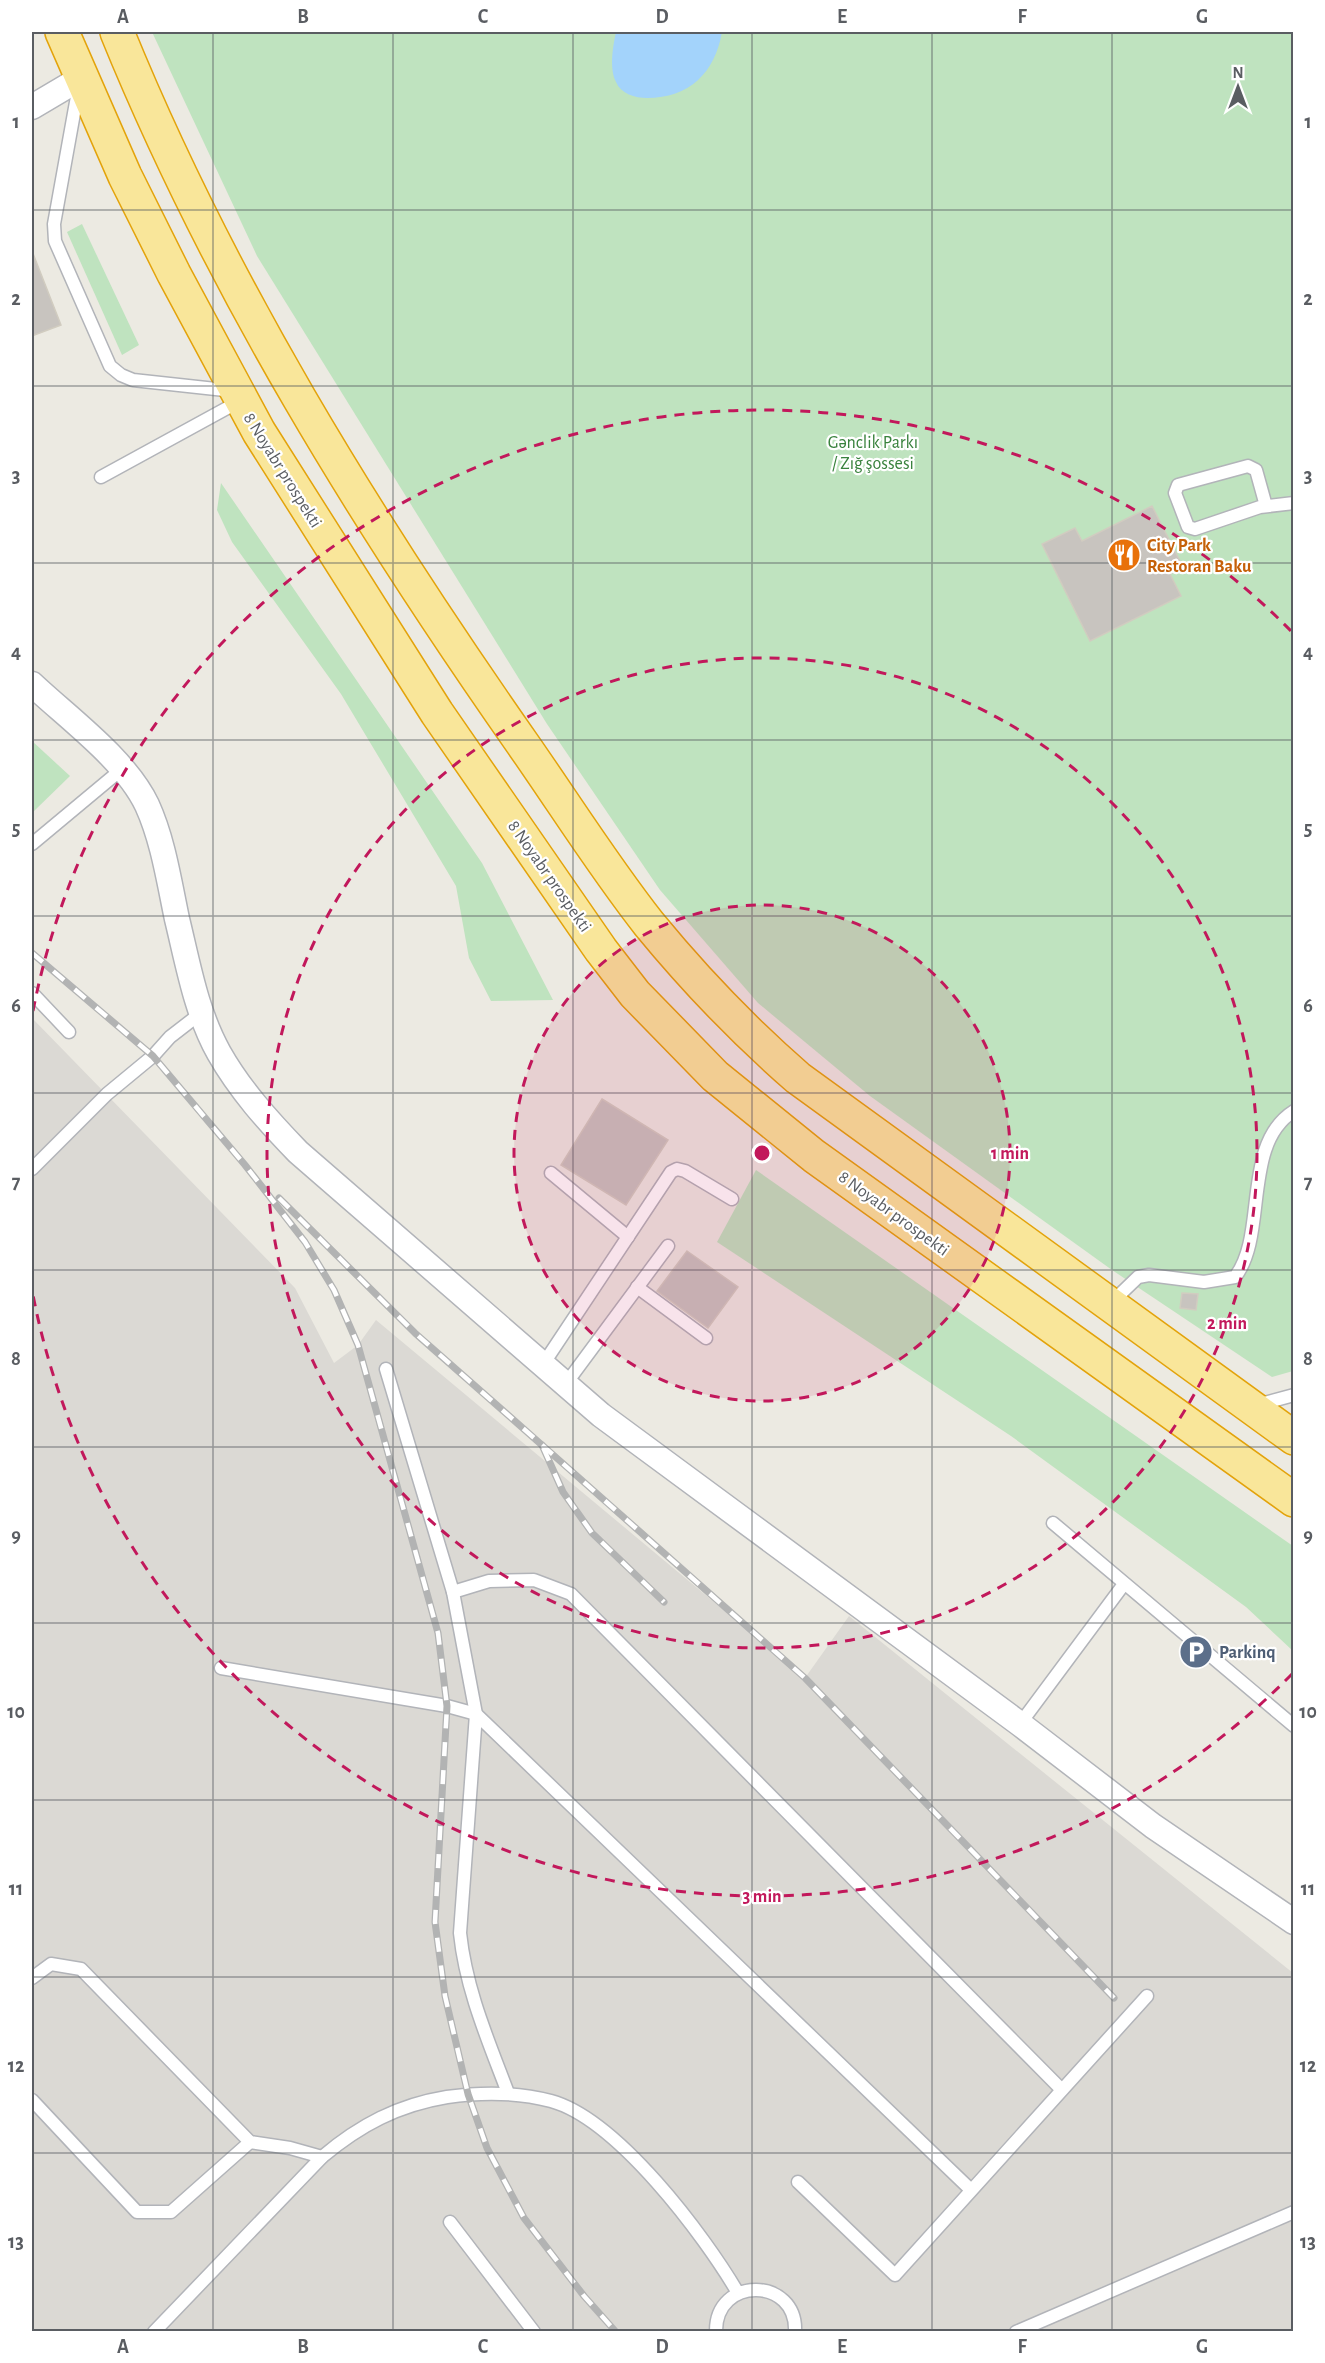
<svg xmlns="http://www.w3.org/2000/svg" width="1325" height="2363" font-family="'Alegreya Sans',sans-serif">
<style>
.industrial{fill:#dbd9d4}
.green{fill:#bfe3bf}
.water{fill:#a3d3fb}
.building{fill:#c8c4bf;stroke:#d1ccc0;stroke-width:1.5}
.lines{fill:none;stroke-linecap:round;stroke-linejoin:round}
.service-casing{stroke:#b2b4b9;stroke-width:15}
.minor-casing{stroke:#b2b4b9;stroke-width:27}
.trunk-casing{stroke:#e3a30b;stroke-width:36}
.service{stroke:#fff;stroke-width:12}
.minor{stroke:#fff;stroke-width:24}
.trunk{stroke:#f9e69a;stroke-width:33}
.rail-casing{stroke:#b2b3b3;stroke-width:7}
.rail{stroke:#fff;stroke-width:4.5;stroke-dasharray:14;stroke-linecap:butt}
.grid{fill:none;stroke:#5a5d62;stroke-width:1.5;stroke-opacity:0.55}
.ring{fill:none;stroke:#c2185b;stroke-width:3;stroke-dasharray:10 8}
.labels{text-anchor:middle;stroke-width:4.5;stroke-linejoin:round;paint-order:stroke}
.park-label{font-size:18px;fill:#39823d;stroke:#fff}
.street-label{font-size:18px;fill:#5a5d62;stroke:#fff}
.food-label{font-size:18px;font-weight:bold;fill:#c56008;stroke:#fff;text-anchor:start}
.service-label{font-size:18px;font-weight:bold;fill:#4e5e75;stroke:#fff;text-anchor:start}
.centre{fill:#c2185b;stroke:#fff;stroke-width:3}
.ring-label{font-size:18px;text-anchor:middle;font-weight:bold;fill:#c2185b;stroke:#fff;stroke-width:4.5;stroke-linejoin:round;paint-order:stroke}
.neatline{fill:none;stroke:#5a5d62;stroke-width:2}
.grid-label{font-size:20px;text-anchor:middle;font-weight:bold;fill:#5a5d62}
</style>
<rect width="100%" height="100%" fill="#eceae2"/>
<polygon class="industrial" points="32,1018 295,1288 334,1363 358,1345 376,1320 805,1678 849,1616 1293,1973 1293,2331 32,2331"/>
<g class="green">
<polygon points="152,32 1293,32 1293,1371 1272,1377 1112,1270 870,1096 758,1003 660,890 547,724 257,256"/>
<polygon points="82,224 139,345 122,355 67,232"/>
<polygon points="221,483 482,863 553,1000 491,1001 469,958 456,886 341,694 232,542 217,510"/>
<polygon points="32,741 70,776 32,813"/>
<polygon points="756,1170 1293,1546 1293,1651 1246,1607 1011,1436 717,1242"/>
</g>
<path class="water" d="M616,32H722C715,73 689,98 647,98C635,98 621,94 616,82C609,68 613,46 616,32Z"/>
<g class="building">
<polygon points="32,251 61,325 32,336"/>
<polygon points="1152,506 1183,567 1170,574 1181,596 1090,641 1042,544 1075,528 1082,541"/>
<polygon points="602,1099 668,1140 626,1205 561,1165"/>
<polygon points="687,1251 738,1287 708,1328 657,1291"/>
<polygon points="1182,1293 1198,1294 1196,1310 1180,1308"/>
</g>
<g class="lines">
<defs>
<g id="service">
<polyline points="78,91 54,224 55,241 110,366 121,375 133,380 234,391"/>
<polyline points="101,477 240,401"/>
<polyline points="1266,506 1256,470 1248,466 1178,485 1175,493 1188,527 1195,529 1260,507 1294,503"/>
<polyline points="32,844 122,769"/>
<polyline points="32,993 69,1032"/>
<polyline points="32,1169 107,1094 153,1056 170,1037 201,1013"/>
<polyline points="551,1173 628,1237"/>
<polyline points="637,1287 706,1338"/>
<path d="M1111,1303L1138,1277L1149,1275L1204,1282L1235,1277C1268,1235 1241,1144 1294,1111"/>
<polyline points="542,1366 671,1172 677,1169 685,1171 732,1199"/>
<path d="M386,1369L453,1592L476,1714L460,1933C466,1990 488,2040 508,2093"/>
<polyline points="565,1385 668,1246"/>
<polyline points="1257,1405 1294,1395"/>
<polyline points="1053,1523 1294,1726"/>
<polyline points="453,1592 489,1581 534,1580 571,1594 1061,2089"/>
<polyline points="221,1668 447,1706 476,1714 970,2189"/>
<polyline points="1020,1724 1124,1584"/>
<polyline points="32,1978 51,1964 81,1969 250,2142 290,2148 322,2157"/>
<polyline points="32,2100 137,2212 171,2212 250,2142"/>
<polyline points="798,2182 895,2275 1147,1996"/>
<polyline points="450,2222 534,2332"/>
<path d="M154,2332L322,2157C360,2125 398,2105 447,2097C482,2092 517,2092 551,2101C617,2119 704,2235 738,2293"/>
<path d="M716,2332C715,2275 798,2277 795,2332"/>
<polyline points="1016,2332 1294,2212"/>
</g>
<g id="minor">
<polyline points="32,107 81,78"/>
<path d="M32,684C68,718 125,759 147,805C163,840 169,881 177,919C188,964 196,1012 219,1053C240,1090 268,1121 298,1152L601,1415L1020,1724L1153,1826L1294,1922"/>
</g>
<g id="trunk">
<polyline points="62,32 125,176 174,274 259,432 437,713 601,950 635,994 715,1076 814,1156 1294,1500"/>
<path d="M117,32C220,285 366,520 522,743C564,803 604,867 649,924C695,980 744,1031 798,1078L1294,1438"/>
</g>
</defs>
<use href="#service" class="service-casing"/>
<use href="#minor" class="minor-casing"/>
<use href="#trunk" class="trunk-casing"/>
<use href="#service" class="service"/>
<use href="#minor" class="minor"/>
<use href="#trunk" class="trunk"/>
<defs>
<g id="rail">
<polyline points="32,953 153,1056 245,1165 305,1242 334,1290 358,1345 438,1633 447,1706 435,1922 445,1996 468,2094 487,2148 524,2218 584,2296 616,2332"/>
<polyline points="279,1198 415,1333 542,1445 563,1492 592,1533 664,1602"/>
<polyline points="542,1445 805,1678 1114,1998"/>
</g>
</defs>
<use href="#rail" class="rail-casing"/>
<use href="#rail" class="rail"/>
</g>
<path class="grid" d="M213,32V2332M393,32V2332M573,32V2332M752,32V2332M932,32V2332M1112,32V2332M32,210H1294M32,386H1294M32,563H1294M32,740H1294M32,916H1294M32,1093H1294M32,1270H1294M32,1447H1294M32,1623H1294M32,1800H1294M32,1977H1294M32,2153H1294"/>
<circle cx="762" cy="1153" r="248" fill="#c2185b" fill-opacity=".12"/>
<g class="ring">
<circle cx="762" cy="1153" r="248"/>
<circle cx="762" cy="1153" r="495"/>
<path d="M1292 1674A743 743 0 0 1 33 1295M33 1011A743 743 0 0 1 1292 632"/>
</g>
<defs>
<symbol id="restaurant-disc" viewBox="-11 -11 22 22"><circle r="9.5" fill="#e8710a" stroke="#fff"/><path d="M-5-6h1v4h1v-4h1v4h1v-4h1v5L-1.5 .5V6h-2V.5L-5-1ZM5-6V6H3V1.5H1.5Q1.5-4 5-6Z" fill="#fff"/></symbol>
<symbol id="parking-disc" viewBox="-11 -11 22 22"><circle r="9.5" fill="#5c6f8a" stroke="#fff"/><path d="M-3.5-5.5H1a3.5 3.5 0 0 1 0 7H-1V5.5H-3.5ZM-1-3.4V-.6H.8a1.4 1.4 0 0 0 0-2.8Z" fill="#fff"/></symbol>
</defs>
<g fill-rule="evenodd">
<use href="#restaurant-disc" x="1105" y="536" width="38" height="38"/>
<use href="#parking-disc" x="1177" y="1633" width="38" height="38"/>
</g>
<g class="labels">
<g class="park-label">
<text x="873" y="448">Gənclik Parkı<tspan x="873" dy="21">/ Zığ şossesi</tspan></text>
</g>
<g class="street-label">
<text transform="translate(283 470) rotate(58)" y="6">8 Noyabr prospekti</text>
<text transform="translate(550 876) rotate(55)" y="6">8 Noyabr prospekti</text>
<text transform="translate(894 1213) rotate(36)" y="6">8 Noyabr prospekti</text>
</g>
<g class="food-label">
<text x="1147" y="551">City Park<tspan x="1147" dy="21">Restoran Baku</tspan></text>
</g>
<g class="service-label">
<text x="1219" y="1658">Parkinq</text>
</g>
</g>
<circle cx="762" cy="1153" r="9" class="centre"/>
<g class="ring-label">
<text x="1010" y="1159">1 min</text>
<text x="1227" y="1329">2 min</text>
<text x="762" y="1902">3 min</text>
</g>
<rect width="1325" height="2363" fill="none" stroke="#ffffff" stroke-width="66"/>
<g transform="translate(1238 87)" stroke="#ffffff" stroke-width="4.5" paint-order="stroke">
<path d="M0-4.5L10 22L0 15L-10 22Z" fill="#5a5d62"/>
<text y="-9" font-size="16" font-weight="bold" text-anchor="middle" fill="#5a5d62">N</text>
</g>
<rect x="33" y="33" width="1259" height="2297" class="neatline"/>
<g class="grid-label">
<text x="123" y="23">A</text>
<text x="303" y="23">B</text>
<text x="483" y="23">C</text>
<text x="662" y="23">D</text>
<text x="842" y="23">E</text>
<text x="1022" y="23">F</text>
<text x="1202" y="23">G</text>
<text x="16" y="128">1</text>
<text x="1308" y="128">1</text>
<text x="16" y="305">2</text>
<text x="1308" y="305">2</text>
<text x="16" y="482">3</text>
<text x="1308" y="482">3</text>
<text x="16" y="658">4</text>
<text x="1308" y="658">4</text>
<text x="16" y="835">5</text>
<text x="1308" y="835">5</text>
<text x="16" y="1012">6</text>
<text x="1308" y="1012">6</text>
<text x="16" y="1188">7</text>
<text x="1308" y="1188">7</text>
<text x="16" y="1365">8</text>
<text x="1308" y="1365">8</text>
<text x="16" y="1542">9</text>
<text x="1308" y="1542">9</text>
<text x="16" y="1718">10</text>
<text x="1308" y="1718">10</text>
<text x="16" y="1895">11</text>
<text x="1308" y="1895">11</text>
<text x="16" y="2072">12</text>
<text x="1308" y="2072">12</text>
<text x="16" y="2248">13</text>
<text x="1308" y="2248">13</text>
<text x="123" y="2353">A</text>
<text x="303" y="2353">B</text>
<text x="483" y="2353">C</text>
<text x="662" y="2353">D</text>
<text x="842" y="2353">E</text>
<text x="1022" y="2353">F</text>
<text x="1202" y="2353">G</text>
</g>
</svg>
